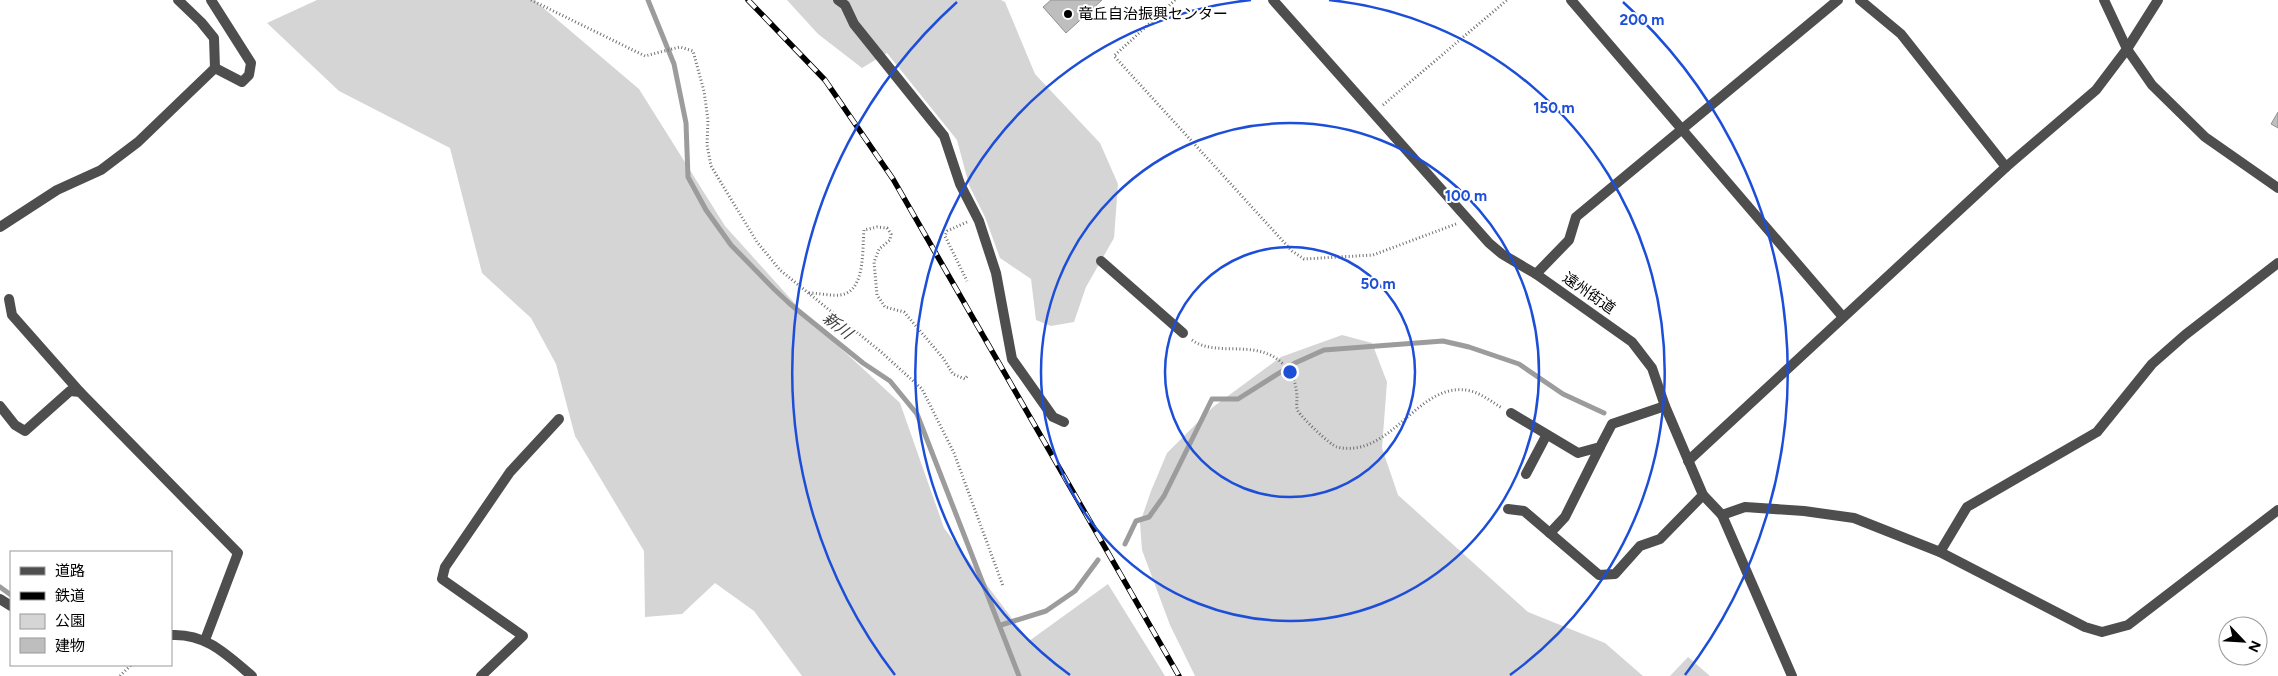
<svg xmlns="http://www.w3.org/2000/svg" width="2278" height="676" font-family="Figtree,'Noto Sans JP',sans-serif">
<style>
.green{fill:#d5d5d5}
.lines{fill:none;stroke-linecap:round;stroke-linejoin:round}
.stream{stroke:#9c9c9c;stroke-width:5}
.building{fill:#bebebe;stroke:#929292}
.path{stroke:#707070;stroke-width:3;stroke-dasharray:1 2.5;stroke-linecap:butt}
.service{stroke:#4e4e4e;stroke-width:10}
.minor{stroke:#4e4e4e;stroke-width:10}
.rail-casing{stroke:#000;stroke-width:5.5}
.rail{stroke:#fff;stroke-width:4;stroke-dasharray:11;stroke-linecap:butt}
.ring{fill:none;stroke:#1d4ed8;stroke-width:2.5}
.poi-dot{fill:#000;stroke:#fff;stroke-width:2}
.labels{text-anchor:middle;stroke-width:4;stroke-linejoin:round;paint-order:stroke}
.poi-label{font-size:15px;fill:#000;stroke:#fff;text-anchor:start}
.street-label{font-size:15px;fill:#000;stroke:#fff}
.water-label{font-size:16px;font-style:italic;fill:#3d3d3d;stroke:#fff}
.centre{fill:#1d4ed8;stroke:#fff;stroke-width:2.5}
.ring-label{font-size:15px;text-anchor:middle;font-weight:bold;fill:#1d4ed8;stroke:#fff;stroke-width:4;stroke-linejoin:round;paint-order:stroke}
</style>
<rect width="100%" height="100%" fill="#fff"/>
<g class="green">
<polygon points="317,0 534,0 639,89 725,226 807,317 900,403 944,528 1029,641 1108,584 1165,676 802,676 754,611 715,583 682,614 645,617 644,551 575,436 556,364 531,318 482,273 450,148 339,91 267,23"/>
<polygon points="787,0 1001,0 1005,2 1035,74 1100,143 1118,184 1114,238 1086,287 1074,322 1051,326 1036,320 1031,279 1000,258 985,217 969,185 957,140 887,53 862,68 818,34"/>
<polygon points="1342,335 1372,343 1387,382 1382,448 1398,495 1528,612 1605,643 1643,676 1195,676 1170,625 1142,550 1140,523 1151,491 1167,453 1213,407 1281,357"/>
<polygon points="1688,657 1710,676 1670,676"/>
</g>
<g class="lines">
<g class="stream">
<polyline points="648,0 674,64 686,123 688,177 706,210 731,245 774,289 790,304 863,363 890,381 917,414 1019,676"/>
<polyline points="1125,544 1136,521 1149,517 1164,496 1212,399 1238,399 1295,363 1324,350 1443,341 1469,347 1519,364 1563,394 1604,413"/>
<polyline points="0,587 11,595"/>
<polyline points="1001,625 1046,611 1075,591 1098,560"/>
</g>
</g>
<g class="building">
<polygon points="1051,0 1102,0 1066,33 1043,7"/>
<polygon points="2278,112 2278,128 2271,124"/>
</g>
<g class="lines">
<g class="path">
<polyline points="531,0 645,56 680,47 693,51 704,91 708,120 707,145 711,166 757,242 780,270 880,351 922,389 954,453 1003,586"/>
<polyline points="1175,0 1114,56 1292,251 1304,259 1373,255 1456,224"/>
<polyline points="1383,105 1507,0"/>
<polyline points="967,222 947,231 945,236 967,281"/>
<path d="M809,293C819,293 830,296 840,295C866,292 862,249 864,230L877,227L887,228L891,234L890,240L879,249L874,262L877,295L885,307L904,312L943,358L953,374L965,379L968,375"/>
<path d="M1192,340C1217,358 1255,338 1282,363C1292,371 1296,383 1297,396C1297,401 1296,407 1298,411C1302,418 1330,445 1337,447C1392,460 1419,378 1471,391C1482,394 1492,402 1502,408"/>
<polyline points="120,676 131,665"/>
</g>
<g class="service">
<polyline points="178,0 201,22 214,38 215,68"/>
<polyline points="838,0 845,5 854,24 944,136 960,184 979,221 996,273 1012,359 1053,417 1064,422"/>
<polyline points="2104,0 2127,49"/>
<polyline points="1101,261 1183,333"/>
<polyline points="1536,274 1569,240 1576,217 1838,0"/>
<polyline points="9,299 12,315 80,392"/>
<polyline points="0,406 15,425 25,431 70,391 80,392 238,553 205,640"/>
<polyline points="1526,474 1546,436"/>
<polyline points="1508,509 1524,511 1599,575 1615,574 1640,546 1660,539 1703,495"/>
<polyline points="1550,533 1565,517 1600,447"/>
<polyline points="1940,552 1967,507 2097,432 2152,364 2185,335 2278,263"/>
</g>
<g class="minor">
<polyline points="1273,0 1489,243 1502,254 1536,274 1632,342 1652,368 1665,406 1703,495 1722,515 1792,676"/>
<polyline points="1571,0 1843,317"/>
<polyline points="1860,0 1901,34 2006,167"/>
<polyline points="2127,49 2152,85 2205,137 2278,188"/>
<polyline points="0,227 57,190 101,170 138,142 215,68 242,82 249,75 251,63 211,0"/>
<polyline points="1511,413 1578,453 1600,447 1612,424 1665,406"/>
<polyline points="1688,461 2006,167 2096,90 2127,49 2158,0"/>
<polyline points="1722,515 1745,507 1804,511 1854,518 1940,552 2085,627 2102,632 2128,625 2278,510"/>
<polyline points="0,599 11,606"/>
<path d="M171,635C206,633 227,655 252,676"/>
<polyline points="481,676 523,636 442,579 445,567 510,472 559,419"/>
</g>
<defs>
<polyline id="rail" points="748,0 825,80 893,179 1179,676"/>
</defs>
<use href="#rail" class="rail-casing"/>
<use href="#rail" class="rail"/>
</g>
<g class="ring">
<circle cx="1290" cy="372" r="125"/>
<circle cx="1290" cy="372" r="249"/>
<path d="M1070 675A374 374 0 0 1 1251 0M1329 0A374 374 0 0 1 1510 675"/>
<path d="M895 675A498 498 0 0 1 957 2M1623 2A498 498 0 0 1 1685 675"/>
</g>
<circle class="poi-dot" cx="1068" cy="14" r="5"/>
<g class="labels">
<g class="poi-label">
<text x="1078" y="19">竜丘自治振興センター</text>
</g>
<g class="street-label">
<text transform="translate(1589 293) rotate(35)" y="5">遠州街道</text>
</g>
<g class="water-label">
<text transform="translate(838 325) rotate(38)" y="6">新川</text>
</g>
</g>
<circle cx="1290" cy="372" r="8" class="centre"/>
<g class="ring-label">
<text x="1642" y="25">200 m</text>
<text x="1554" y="113">150 m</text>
<text x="1466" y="201">100 m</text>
<text x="1378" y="289">50 m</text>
</g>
<rect x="10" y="551" width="162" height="115" fill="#ffffff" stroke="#999999"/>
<rect x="20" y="567" width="25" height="8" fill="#4e4e4e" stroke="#999999"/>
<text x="55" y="576" font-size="15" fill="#000000">道路</text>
<rect x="20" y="592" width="25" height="8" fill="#000000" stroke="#999999"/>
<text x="55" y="601" font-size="15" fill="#000000">鉄道</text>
<rect x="20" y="614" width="25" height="15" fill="#d5d5d5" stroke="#999999"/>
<text x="55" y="626" font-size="15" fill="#000000">公園</text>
<rect x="20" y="638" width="25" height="15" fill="#bebebe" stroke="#999999"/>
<text x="55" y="651" font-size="15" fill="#000000">建物</text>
<g transform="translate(2243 641) rotate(115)"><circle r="24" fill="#ffffff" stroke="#999999"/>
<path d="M0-4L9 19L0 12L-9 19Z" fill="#000000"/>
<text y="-8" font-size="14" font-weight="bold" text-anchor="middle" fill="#000000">N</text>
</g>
</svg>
